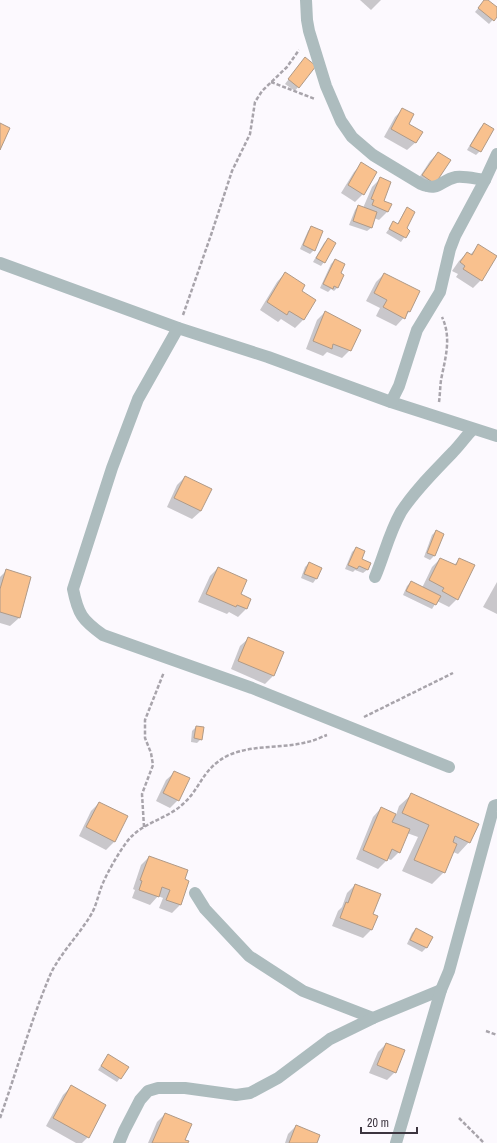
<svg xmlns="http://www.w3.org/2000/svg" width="497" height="1143" font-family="'Archivo Narrow',sans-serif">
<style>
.shadow{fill:#0003}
.building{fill:#f9c18e;stroke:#b09a87}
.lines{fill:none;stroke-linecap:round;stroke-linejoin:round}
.path{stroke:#a8a4ab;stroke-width:2.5;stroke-dasharray:4 2;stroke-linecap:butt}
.street{stroke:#adbcbe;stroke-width:12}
</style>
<rect width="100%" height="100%" fill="#fcf9fe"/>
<g class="shadow">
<polygon points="360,0 381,0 371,10"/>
<polygon points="485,0 497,9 497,15 489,24 475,12"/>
<polygon points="301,63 298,87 295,91 285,84"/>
<polygon points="403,109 416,142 407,150 384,137 395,117"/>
<polygon points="484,125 480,151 476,155 467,150 480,128"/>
<polygon points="438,153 450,161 426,192 415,184 430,161"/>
<polygon points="362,164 363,194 355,202 341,193 354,172"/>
<polygon points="380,179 382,201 387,212 379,220 374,218 371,228 367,231 349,225 355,210 358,206 363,208 372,187"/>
<polygon points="408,208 405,229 409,231 401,242 386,233 393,223 397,225 404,212"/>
<polygon points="311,227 314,250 310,254 300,249 308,231"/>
<polygon points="328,239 324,262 321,266 313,262 324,243"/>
<polygon points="479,245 481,280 473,288 456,277 458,274 452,271 459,261 467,253 470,255"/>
<polygon points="335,260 338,287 334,291 331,289 328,292 320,288 331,264"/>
<polygon points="285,273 300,292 315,300 303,320 295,328 281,319 278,322 260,310 277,282"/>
<polygon points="384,274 419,292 409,312 396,326 376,316 380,308 366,301 376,282"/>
<polygon points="325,312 350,350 342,358 327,352 323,356 306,349 317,320"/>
<polygon points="185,477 201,511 192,519 167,507 177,485"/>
<polygon points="436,531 434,556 430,560 424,557 432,535"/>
<polygon points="356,548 361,559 370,563 367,570 363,573 355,570 353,572 345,569 352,552"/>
<polygon points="440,559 454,565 460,559 457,599 449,607 437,601 432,609 403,595 407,586 411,582 422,588 432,567"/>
<polygon points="309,563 316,579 313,583 301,578 305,567"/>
<polygon points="218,568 246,609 238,617 229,612 227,614 198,602 210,576"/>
<polygon points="6,571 30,578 19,618 10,626 0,623 0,577"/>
<polygon points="497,582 497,614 483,607"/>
<polygon points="249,638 273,676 265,684 231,669 240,646"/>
<polygon points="196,727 201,739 197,743 191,742 192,731"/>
<polygon points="175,772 178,800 170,808 156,801 166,780"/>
<polygon points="411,795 469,842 458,854 453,852 444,872 432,884 402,871 418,837 407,833 399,852 391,860 388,859 378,869 356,859 373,817 381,808 396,815 399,806"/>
<polygon points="99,803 115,841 106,850 79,836 91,811"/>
<polygon points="149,857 188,881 180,905 172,913 159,908 163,898 158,896 150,905 132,898 135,890 133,889 141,865"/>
<polygon points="355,885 372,915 376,916 371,930 363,938 332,926 338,911 342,907 347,893"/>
<polygon points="416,929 432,937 426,948 422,952 407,944 412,933"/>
<polygon points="386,1044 395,1072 387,1080 369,1073 378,1052"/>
<polygon points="108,1055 120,1078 117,1082 98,1070"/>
<polygon points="71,1087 88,1137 82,1143 76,1143 46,1126 63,1095"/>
<polygon points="165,1114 184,1140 187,1143 148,1143 157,1122"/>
<polygon points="296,1126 316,1143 285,1143 288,1134"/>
</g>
<g class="building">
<polygon points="484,0 488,0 497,7 497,17 494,21 478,8"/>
<polygon points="305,57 316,66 299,88 288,79"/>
<polygon points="402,108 414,114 409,124 423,132 416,143 391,129"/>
<polygon points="0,123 10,128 0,150"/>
<polygon points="484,123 494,129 481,152 470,146"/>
<polygon points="438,152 451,160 435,184 422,175"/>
<polygon points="361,162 377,172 364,195 348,185"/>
<polygon points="380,177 391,182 384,201 392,204 388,212 372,205 374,200 371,199"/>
<polygon points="358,205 377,212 372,228 353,221"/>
<polygon points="407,207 415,212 407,228 410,231 406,238 389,229 393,221 398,224"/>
<polygon points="311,226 323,231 315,251 303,245"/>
<polygon points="328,238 336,243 325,263 316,258"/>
<polygon points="478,244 497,256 482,281 463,269 465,266 460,262 467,252 472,255"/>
<polygon points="335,259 345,264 341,273 344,275 338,288 334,286 333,289 323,284"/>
<polygon points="285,272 305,285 302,291 316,300 304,320 289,311 287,315 267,302"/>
<polygon points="384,273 420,291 410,312 408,311 405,319 383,307 387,300 374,293"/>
<polygon points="325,311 361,330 351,351 333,344 332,349 313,341"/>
<polygon points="185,476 212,489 201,511 174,498"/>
<polygon points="436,530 444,534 435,556 427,553"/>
<polygon points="356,547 365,551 362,559 371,563 368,570 359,566 357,569 348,565"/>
<polygon points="440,558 456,565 459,558 475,565 458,600 442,591 444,588 429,580"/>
<polygon points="309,562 322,568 317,579 304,574"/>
<polygon points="218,567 247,580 241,594 251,599 247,609 237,605 236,607 206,594"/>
<polygon points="6,569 31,577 20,618 0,612 0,589"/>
<polygon points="411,581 441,596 436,605 406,591"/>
<polygon points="248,637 284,652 274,676 238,661"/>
<polygon points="196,726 204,727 202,740 194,738"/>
<polygon points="174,771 190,778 179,801 163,793"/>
<polygon points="411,793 479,824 470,843 455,836 453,842 457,844 445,873 414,860 429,825 402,813"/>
<polygon points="99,802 128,816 115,842 86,827"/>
<polygon points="381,807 396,814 392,822 410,829 400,853 392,849 387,861 363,850"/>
<polygon points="149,856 188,870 185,879 189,881 181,905 166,900 170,890 162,887 159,897 139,890 142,881 140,880"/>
<polygon points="355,884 381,894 373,914 378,916 372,930 340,918 346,902 348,903"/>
<polygon points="416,928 433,937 427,948 410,940"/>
<polygon points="386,1043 405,1050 396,1073 377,1065"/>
<polygon points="108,1054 129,1067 121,1079 101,1066"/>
<polygon points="71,1085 106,1105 89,1138 53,1118"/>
<polygon points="165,1113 192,1124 185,1140 189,1141 188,1143 152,1143"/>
<polygon points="296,1125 320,1135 317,1143 289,1143"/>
</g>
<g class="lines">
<g class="path">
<polyline points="271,82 315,99"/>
<polyline points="183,315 211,235 232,171 250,134 255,102 262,91 287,67 299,50"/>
<path d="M439,402C440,395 440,388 441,380C445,359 452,338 442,317"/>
<polyline points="364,717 453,673"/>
<polyline points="144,827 142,794 153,765 151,753 145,738 145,720 164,672"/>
<polyline points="486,1031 497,1035"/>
<path d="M0,1118C17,1070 31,1020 51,973C62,951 80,934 92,913C96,906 98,896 101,888C105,876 123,844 132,836C146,822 168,818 183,804C201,788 202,769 227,756C252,744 282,749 307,742C314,741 321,737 327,735"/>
<polyline points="459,1118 484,1143"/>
</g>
<g class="street">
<path d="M306,0L307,20L309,31L326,86L341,121L352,137L373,155L421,184C440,192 440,180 456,177C466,176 476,179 485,180"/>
<polyline points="0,263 178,328 268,357 391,402 497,436"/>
<path d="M178,328L138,399L112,468L73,589C78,614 82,620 103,635L252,688L449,767"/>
<polyline points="391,402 399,386 417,330 440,292 450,249 455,236 485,180 497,154"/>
<path d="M375,577C384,556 389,533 401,512C415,490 435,471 453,452C460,445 466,436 473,429"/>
<polyline points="195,893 205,909 249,956 303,991 373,1018"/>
<polyline points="119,1143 124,1131 140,1100 148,1091 158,1088 185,1088 236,1095 250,1093 278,1078 330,1039 373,1018 441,990"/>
<polyline points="396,1143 441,990 449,971 494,806 497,805"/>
</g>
</g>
<path d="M361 1127v6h56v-6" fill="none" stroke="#3c353f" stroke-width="2"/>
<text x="367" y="1127" font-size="12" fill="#3c353f" stroke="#fcf9fe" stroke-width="3" paint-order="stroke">20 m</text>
</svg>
